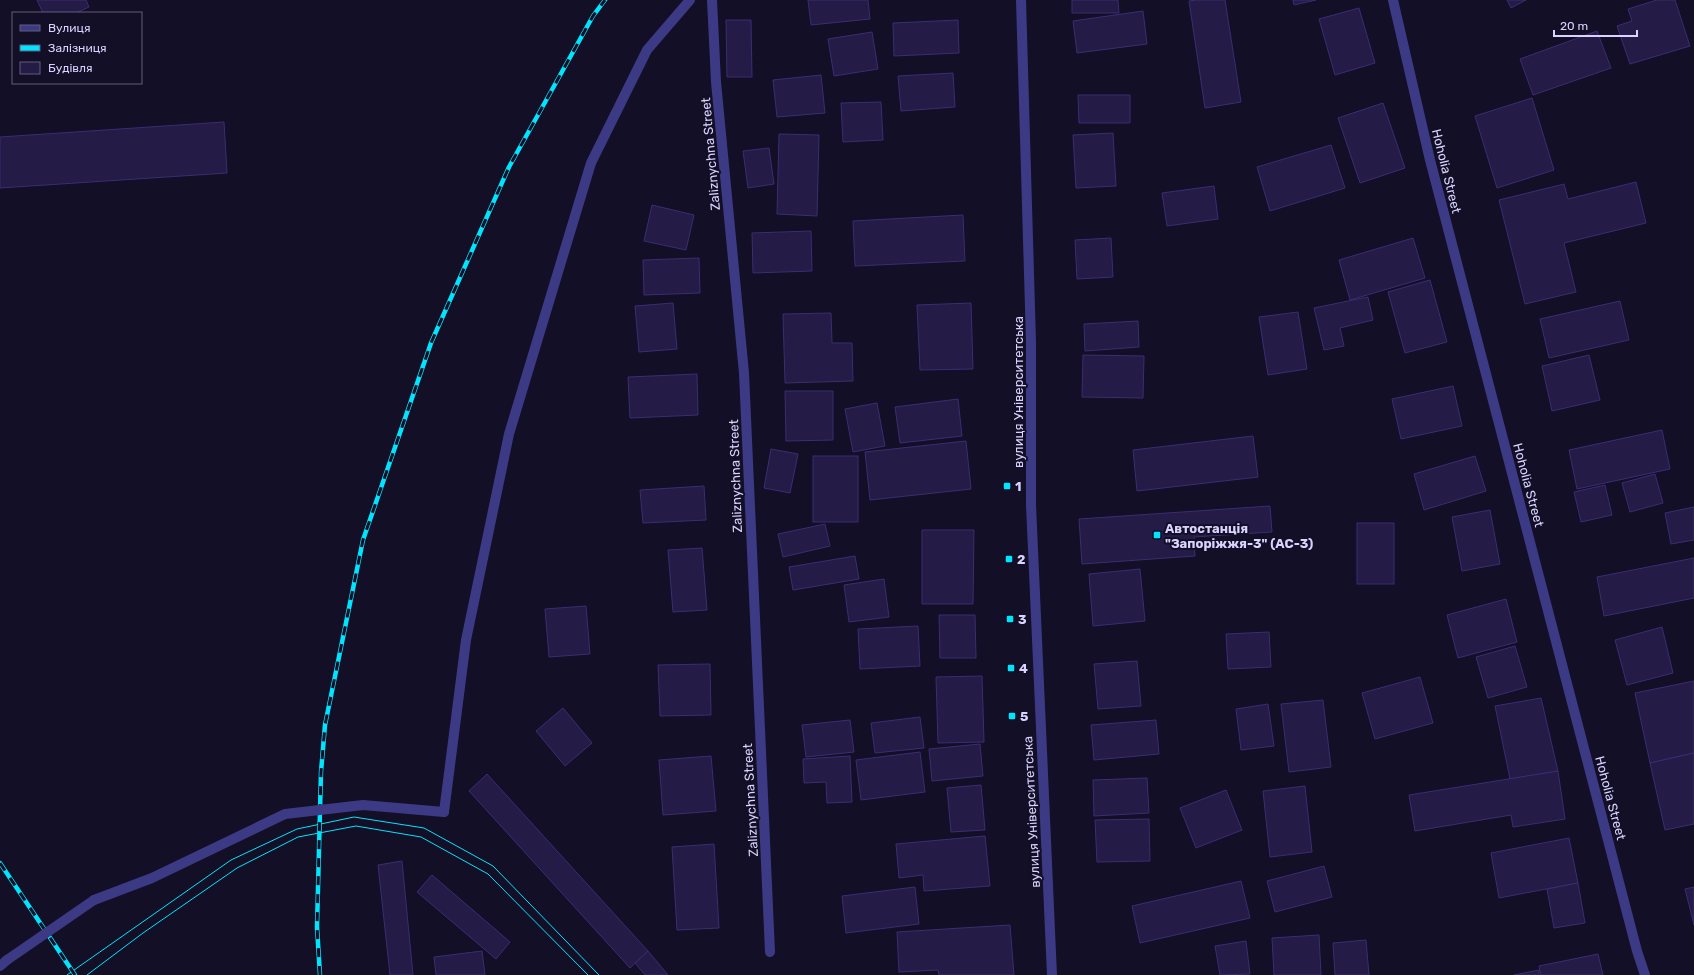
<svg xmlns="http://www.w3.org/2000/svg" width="1694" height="975" font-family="Rubik,sans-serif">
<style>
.building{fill:#241b47;stroke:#3b2d73}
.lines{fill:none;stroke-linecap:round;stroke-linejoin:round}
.service{stroke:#3d3a85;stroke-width:10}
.minor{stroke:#3d3a85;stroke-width:10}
.tram{stroke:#00e5ff;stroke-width:1}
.rail-casing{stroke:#00e5ff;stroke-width:4.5}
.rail{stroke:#130f26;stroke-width:3;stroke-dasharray:9;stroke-linecap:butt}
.service-bridge{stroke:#3d3a85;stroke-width:10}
.pedestrian-bridge{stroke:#3d3a85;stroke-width:10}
.poi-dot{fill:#00e5ff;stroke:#130f26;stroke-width:1.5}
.labels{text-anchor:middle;stroke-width:4;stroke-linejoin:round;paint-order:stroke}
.street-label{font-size:13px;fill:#d9d4ff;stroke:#130f26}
.poi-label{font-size:13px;font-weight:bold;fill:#d9d4ff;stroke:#130f26;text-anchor:start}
</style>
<rect width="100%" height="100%" fill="#130f26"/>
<g class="building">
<polygon points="37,0 86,0 89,7 76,13 43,13"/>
<polygon points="808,0 868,0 870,19 811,25"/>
<polygon points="1072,0 1118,0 1119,13 1072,13"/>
<polygon points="1196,0 1225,0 1241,102 1205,108 1189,1"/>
<polygon points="1293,0 1316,0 1294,5"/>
<polygon points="1507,0 1526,0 1511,8"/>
<polygon points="1657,0 1675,0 1690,46 1630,64 1617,26 1632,21 1628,9"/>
<polygon points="1359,8 1375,63 1335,75 1319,19"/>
<polygon points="1143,11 1147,44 1077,53 1073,21"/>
<polygon points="726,20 751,20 752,77 727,77"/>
<polygon points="958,20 959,53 894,56 893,23"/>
<polygon points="1597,31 1611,68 1533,95 1520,59"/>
<polygon points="872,32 878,69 834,76 828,39"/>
<polygon points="953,73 955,107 901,111 898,76"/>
<polygon points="821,75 825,113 777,117 773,80"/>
<polygon points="1078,95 1130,95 1130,123 1079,123"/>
<polygon points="1532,98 1554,170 1497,188 1475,116"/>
<polygon points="881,102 883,140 843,142 841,103"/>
<polygon points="1383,103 1405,168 1360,183 1338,118"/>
<polygon points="224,122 227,173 0,188 0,137"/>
<polygon points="1113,133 1116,186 1076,188 1073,135"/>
<polygon points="779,134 819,135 817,216 777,214"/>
<polygon points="1331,145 1345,188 1270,211 1257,167"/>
<polygon points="769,148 774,184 748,188 743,151"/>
<polygon points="1636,182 1646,223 1564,243 1576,292 1525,304 1499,200 1564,184 1568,199"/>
<polygon points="1214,186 1218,219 1167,226 1162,193"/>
<polygon points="652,205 694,215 686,250 644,241"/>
<polygon points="963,215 965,261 855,266 853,221"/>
<polygon points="811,231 812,271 753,273 752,233"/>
<polygon points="1111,238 1113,277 1077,279 1075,240"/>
<polygon points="1413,238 1425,278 1350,300 1339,260"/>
<polygon points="699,258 700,293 644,295 643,260"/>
<polygon points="1430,280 1447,342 1405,353 1388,292"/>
<polygon points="1368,297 1373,320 1340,328 1344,346 1324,350 1314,308"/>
<polygon points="1620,301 1629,340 1549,358 1540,319"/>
<polygon points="673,303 677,349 639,352 635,306"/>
<polygon points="971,303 973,369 920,370 917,305"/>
<polygon points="1298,312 1307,369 1268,375 1259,317"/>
<polygon points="831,313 832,343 852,343 853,381 785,383 783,314"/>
<polygon points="1138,321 1139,347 1085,351 1084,324"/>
<polygon points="1083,355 1144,356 1143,398 1082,397"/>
<polygon points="1589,355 1600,400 1552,411 1542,366"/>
<polygon points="697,374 698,415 630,418 628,377"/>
<polygon points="1453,386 1462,426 1401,439 1392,399"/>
<polygon points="785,391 833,391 833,440 786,441"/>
<polygon points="958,399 962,436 900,443 895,407"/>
<polygon points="877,403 885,446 853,452 845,409"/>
<polygon points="1662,430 1670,469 1577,489 1569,450"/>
<polygon points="1253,436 1258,477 1137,491 1133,450"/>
<polygon points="966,441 971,489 870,500 865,452"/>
<polygon points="771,449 798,454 790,493 764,488"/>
<rect x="813" y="456" width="45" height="66"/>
<polygon points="1475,456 1486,491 1424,510 1414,474"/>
<polygon points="1655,474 1663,503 1630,512 1622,483"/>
<polygon points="1605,485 1612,515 1581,522 1574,492"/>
<polygon points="704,486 706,520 643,523 640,490"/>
<polygon points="1270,506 1272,532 1194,537 1195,556 1082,564 1079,519"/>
<polygon points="1694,507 1694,540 1671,544 1665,513"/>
<polygon points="1490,510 1500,564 1462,571 1452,517"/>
<rect x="1357" y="523" width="37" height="61"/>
<polygon points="825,524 830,546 783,557 778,534"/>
<polygon points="922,530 974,530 973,604 922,604"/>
<polygon points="702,548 707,610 673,612 668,550"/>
<polygon points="855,556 859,579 793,590 789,567"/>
<polygon points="1694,558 1694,598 1604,616 1597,577"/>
<polygon points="1140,569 1145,621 1093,626 1089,574"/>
<polygon points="884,579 889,617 849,622 844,585"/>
<polygon points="1506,599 1517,642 1458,658 1447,615"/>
<polygon points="586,606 590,654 549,657 545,609"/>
<polygon points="939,615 975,615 976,658 940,658"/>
<polygon points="918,626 920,666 860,669 858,629"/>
<polygon points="1662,627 1673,673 1627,685 1615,640"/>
<polygon points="1269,632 1271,667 1228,669 1226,634"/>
<polygon points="1515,646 1527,687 1488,698 1476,657"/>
<polygon points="1137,661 1141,706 1098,709 1094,664"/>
<polygon points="710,664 711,715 660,716 658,665"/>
<polygon points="982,676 984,742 938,743 936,677"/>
<polygon points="1420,677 1433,723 1375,739 1362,693"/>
<polygon points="1694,681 1694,753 1650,763 1635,693"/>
<polygon points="1541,698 1558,771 1510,779 1495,706"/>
<polygon points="1323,700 1331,767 1289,772 1281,704"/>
<polygon points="1268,704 1274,746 1241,750 1236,709"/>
<polygon points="563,708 592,743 565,766 536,731"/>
<polygon points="920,717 924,748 875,753 871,723"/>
<polygon points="850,720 854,752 806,757 802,725"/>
<polygon points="1156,720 1159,754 1094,760 1091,725"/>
<polygon points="980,744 983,776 932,781 929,749"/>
<polygon points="920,752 925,792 861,800 856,760"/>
<polygon points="1694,753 1694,824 1665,830 1650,763"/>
<polygon points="711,756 716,811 663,815 659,760"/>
<polygon points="850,756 852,802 827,803 826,782 804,783 803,759"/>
<polygon points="1558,771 1565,819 1513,827 1511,815 1415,831 1409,795"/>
<polygon points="487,774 648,951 630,968 469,791"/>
<polygon points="1147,778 1149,813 1094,816 1093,780"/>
<polygon points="981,785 985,830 951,832 947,788"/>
<polygon points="1305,786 1312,852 1270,857 1263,791"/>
<polygon points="1226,790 1242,830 1196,848 1180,808"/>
<polygon points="1149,819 1150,861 1097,862 1095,820"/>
<polygon points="985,836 990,886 924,891 923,875 899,878 896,844"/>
<polygon points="1569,838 1578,883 1499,898 1491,853"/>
<polygon points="714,844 719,928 677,930 672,847"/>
<polygon points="402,861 413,975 390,975 378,865"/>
<polygon points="1324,866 1332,897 1275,912 1267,881"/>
<polygon points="432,875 510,942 496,959 417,892"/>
<polygon points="1241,881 1250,918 1140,943 1132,906"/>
<polygon points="1578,883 1585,923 1554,928 1547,889"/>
<polygon points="915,887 919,924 846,933 842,896"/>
<polygon points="1694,887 1694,925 1685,889"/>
<polygon points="1010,925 1014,975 939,975 938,970 899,972 897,932"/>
<polygon points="1319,935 1321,975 1274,975 1272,938"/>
<polygon points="1366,940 1369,975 1335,975 1333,943"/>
<polygon points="1246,941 1250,974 1220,975 1215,946"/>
<polygon points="482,951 485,975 436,975 434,957"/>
<polygon points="648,951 668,975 645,975 635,963"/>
<polygon points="1598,954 1603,975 1541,975 1539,966"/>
<polygon points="1539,970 1539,975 1514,975"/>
</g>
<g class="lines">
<g class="service">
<polyline points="444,812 466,640 509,434 591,163 647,50 690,0"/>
<polyline points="0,966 7,960"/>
</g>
<g class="minor">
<polyline points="712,0 716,82 744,373 770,952"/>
<polyline points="1021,0 1031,342 1031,505 1052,975"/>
<polyline points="1393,0 1430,160 1637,951 1645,975"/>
</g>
<g class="tram">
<polyline points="67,975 231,860 297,829 354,817 424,828 493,866 599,975"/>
<polyline points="87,975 143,933 237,868 298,837 356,826 421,837 488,874 588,975"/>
</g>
<defs>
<g id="rail">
<polyline points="0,863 75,975"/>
<polyline points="320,975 317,927 321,772 325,725 363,540 431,343 509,167 593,16 605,0"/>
</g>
</defs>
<use href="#rail" class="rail-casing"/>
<use href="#rail" class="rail"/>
<polyline class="service-bridge" points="7,960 94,900"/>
<polyline class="pedestrian-bridge" points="94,900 152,878 285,814 363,805 444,812"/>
</g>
<g class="poi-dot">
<rect x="1003" y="482" width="8" height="8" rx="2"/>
<rect x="1153" y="531" width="8" height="8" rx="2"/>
<rect x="1005" y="555" width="8" height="8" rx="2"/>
<rect x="1006" y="615" width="8" height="8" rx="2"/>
<rect x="1007" y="664" width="8" height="8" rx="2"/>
<rect x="1008" y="712" width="8" height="8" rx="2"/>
</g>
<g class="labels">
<g class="street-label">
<text transform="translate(710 154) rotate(-95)" y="5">Zaliznychna Street</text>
<text transform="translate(1447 171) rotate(76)" y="5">Hoholia Street</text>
<text transform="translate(1018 392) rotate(-90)" y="5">вулиця Університетська</text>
<text transform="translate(735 476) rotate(-92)" y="5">Zaliznychna Street</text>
<text transform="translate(1529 485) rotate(75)" y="5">Hoholia Street</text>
<text transform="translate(1611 798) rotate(75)" y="5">Hoholia Street</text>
<text transform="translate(750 800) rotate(-93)" y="5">Zaliznychna Street</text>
<text transform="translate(1031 812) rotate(-93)" y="5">вулиця Університетська</text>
</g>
<g class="poi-label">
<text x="1015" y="491">1</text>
<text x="1165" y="533">Автостанція<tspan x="1165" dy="15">"Запоріжжя-3" (АС-3)</tspan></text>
<text x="1017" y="564">2</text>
<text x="1018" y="624">3</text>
<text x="1019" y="673">4</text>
<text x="1020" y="721">5</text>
</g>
</g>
<rect x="12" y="12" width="130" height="72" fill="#130f26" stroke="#625e7d"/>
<rect x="20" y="25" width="20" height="6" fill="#3d3a85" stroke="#625e7d"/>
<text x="48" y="32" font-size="12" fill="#d9d4ff">Вулиця</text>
<rect x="20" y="45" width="20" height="6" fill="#00e5ff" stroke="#625e7d"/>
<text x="48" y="52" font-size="12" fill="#d9d4ff">Залізниця</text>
<rect x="20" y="62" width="20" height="12" fill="#241b47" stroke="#625e7d"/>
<text x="48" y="72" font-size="12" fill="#d9d4ff">Будівля</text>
<path d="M1554 30v6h83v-6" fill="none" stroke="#d9d4ff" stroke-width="2"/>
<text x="1560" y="30" font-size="12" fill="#d9d4ff" stroke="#130f26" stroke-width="3" paint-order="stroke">20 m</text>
</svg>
